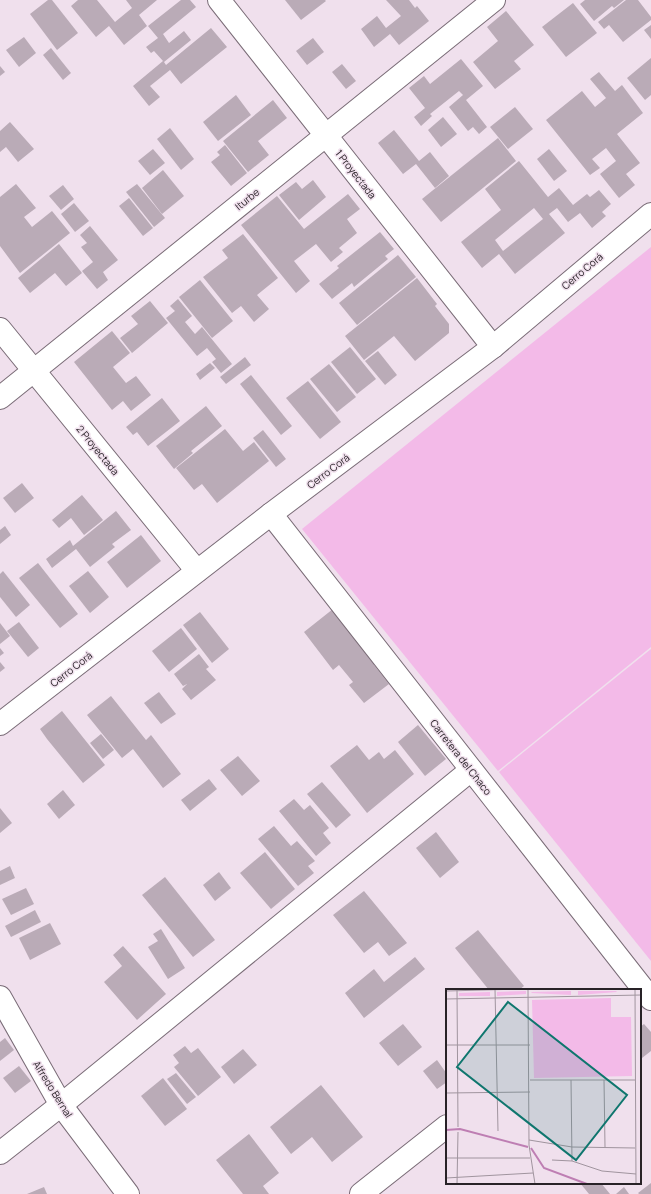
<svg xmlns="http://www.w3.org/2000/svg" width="651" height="1194" font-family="Manrope,sans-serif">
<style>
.green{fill:#f3bae8}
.building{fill:#baabb7;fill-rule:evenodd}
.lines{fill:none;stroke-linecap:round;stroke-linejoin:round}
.street-casing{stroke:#7a6c77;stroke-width:24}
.secondary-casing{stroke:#7a6c77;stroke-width:24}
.street{stroke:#fff;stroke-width:22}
.secondary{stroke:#fff;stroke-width:22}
.labels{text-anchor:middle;stroke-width:3;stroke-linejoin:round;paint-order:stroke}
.street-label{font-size:10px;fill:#282227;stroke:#f0e0ed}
.inset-river{fill:none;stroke:#be7eb3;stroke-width:2}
.inset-road{fill:none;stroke:#a0949e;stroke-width:1}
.view{fill:#0f766e;fill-opacity:0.15;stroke:#0f766e;stroke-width:2}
.inset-edge{fill:none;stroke:#282227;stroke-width:2}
</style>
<rect width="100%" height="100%" fill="#f0e0ed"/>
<g class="green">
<polygon points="651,247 651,647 498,771 302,529"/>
<polygon points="651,649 651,961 499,772"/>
</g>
<g class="building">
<polygon points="48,0 52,0 78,33 57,50 30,14"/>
<polygon points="78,0 97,0 115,22 132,8 126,0 157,0 139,15 147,26 124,45 109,26 96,37 71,6"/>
<polygon points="181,0 190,0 196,7 163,34 169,43 184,31 191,40 164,62 166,65 211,28 227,47 181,84 170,70 150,86 160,97 149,106 133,86 163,61 154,51 151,53 146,47 158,38 148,26"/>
<polygon points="285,0 325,0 326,1 301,20"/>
<polygon points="386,0 409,0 415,8 417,6 429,21 399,45 390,34 374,47 361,29 377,16 386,28 401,16"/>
<polygon points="585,0 624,0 614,8 612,6 594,21 580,4"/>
<polygon points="626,0 638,0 651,17 651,20 623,42 609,25 604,29 598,22"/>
<polygon points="573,3 597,33 566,57 542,27"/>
<polygon points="506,11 534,45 514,61 521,69 495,89 473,62 498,41 487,27"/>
<polygon points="651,25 651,39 644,30"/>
<polygon points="24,37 36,53 19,67 6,50"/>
<polygon points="313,38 324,52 307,65 296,51"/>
<polygon points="51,48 71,73 63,80 43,55"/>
<polygon points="651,58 651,95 645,100 627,78"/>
<polygon points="461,59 483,86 466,100 487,127 479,134 473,127 468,131 449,107 463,95 459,91 430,114 432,116 421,126 414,117 425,108 409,88 424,76 430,84"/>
<polygon points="342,64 356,81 346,89 332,72"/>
<polygon points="0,66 5,72 0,76"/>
<polygon points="599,72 615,91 622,85 643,113 617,134 640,163 626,174 635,185 619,198 600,174 616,161 606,148 592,159 600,168 590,175 546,120 582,91 595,107 606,98 590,79"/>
<polygon points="236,95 251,115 218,141 203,122"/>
<polygon points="273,100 287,118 258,141 269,155 248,172 223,141"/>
<polygon points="515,107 533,129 508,149 490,127"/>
<polygon points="443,117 457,134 441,147 428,130"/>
<polygon points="10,122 34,149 18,162 6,147 0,152 0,131"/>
<polygon points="170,128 194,159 181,170 157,139"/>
<polygon points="394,130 419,161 430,152 449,176 435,188 416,164 403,174 378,143"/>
<polygon points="498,138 516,161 441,222 422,199"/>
<polygon points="225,145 247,173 231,186 211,162 220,155 217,152"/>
<polygon points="153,149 165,163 150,175 138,161"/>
<polygon points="549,149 567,171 554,181 537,159"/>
<path d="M519,161L548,197L559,188L573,205L587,194L590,197L599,190L611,204L602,212L606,216L592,228L580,213L568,222L557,208L549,214L565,233L515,274L499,254L482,268L461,242L501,210L485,189ZM534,208L543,219L503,251L495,240Z"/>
<polygon points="163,170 184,196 162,214 142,188"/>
<polygon points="313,180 326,197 299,220 279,195 296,182 302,189"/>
<polygon points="16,184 36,208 24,217 32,227 52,211 70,233 20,273 0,246 0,197"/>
<polygon points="137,184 165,218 154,227 126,192"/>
<polygon points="63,185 74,199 61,210 49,196"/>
<polygon points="348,194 360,209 347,219 357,233 339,248 343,252 331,262 316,244 294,261 310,281 296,293 241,225 277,196 304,229"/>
<polygon points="129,198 153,228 143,236 119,206"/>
<polygon points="74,203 89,221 75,232 61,214"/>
<polygon points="90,226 118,260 103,272 108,280 97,289 82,271 93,262 81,247 87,243 80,235"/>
<polygon points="380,232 394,249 385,256 388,259 354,287 352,283 332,299 319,284 339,268 337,266"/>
<polygon points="243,234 278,278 257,295 269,309 254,322 241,306 232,313 203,277 228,258 222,250"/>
<polygon points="59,244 82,273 66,286 55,273 30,293 18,278"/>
<polygon points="398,255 416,277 357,325 339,303"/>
<polygon points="417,278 437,304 435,306 449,324 449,333 415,361 394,336 364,360 345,336"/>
<polygon points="200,280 233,321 212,338 179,297"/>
<polygon points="178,299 192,316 185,322 195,334 202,327 232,364 221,373 212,362 216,359 207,348 197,356 166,318 175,311 170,306"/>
<polygon points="150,301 168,323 132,353 120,338 138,324 131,316"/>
<polygon points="112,331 130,353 113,367 126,383 136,376 151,395 131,411 123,401 112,410 74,362"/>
<polygon points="350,347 376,379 357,394 331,362"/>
<polygon points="378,351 397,375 385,385 365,361"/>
<polygon points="245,357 251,365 226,384 220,377"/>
<polygon points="210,363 215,368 200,380 196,374"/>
<polygon points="329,364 356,397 337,412 310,379"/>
<polygon points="251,375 292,426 281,435 240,384"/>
<polygon points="308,381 341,422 320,439 286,398"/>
<polygon points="162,398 180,421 148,446 137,432 133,435 126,427"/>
<polygon points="206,406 222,426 191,451 193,453 174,469 156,446"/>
<polygon points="225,429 243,451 254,442 269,461 217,503 202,484 194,490 176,468"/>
<polygon points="263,430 286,459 276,467 253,438"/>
<polygon points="22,483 34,498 15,513 3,498"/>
<polygon points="82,495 103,520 84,535 71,518 59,528 52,520"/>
<polygon points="116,511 131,530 112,544 115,547 90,567 76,549 52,568 46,559 70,540 73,546"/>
<polygon points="5,526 11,535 0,544 0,530"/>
<polygon points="141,535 161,561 127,588 107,562"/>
<polygon points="38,563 78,614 60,628 19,578"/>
<polygon points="3,571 30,605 16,617 0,597 0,574"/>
<polygon points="88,571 109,597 90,613 69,586"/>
<polygon points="333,609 379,660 374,665 389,684 364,703 349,685 353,682 339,665 333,670 304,632"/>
<polygon points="200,612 229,649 212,663 183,625"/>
<polygon points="19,622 39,648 28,657 7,631"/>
<polygon points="0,623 10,636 0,644"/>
<polygon points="181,628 197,649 169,672 152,651"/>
<polygon points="0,648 4,653 0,656"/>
<polygon points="199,654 209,667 206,669 216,680 191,700 182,689 187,684 183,686 174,674"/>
<polygon points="0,662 5,668 0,672"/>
<polygon points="159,692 176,714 161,724 144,703"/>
<polygon points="111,696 146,740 151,735 181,774 163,788 133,749 122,758 87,715"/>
<polygon points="62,711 105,765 83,783 47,739 52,735 47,739 40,729"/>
<polygon points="418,725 446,759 425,776 398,742"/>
<polygon points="101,734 114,750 103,759 90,743"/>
<polygon points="357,745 369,760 379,752 384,759 395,750 414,774 367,813 330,766"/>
<polygon points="238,756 260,781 242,796 220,770"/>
<polygon points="209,779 217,789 190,811 181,800"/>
<polygon points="322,782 351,815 336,828 307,794"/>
<polygon points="63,790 75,805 59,819 47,804"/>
<polygon points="294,799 304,810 310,805 329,828 323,833 331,843 316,856 279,811"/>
<polygon points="0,808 12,823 0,833"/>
<polygon points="274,826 291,846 297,841 315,861 308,866 314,873 298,886 258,839"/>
<polygon points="436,832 459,862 440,878 416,848"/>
<polygon points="265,852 295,889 271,909 240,873"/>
<polygon points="10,866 15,878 0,885 0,871"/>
<polygon points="219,872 231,888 215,901 203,885"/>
<polygon points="165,877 215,940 193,957 142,895"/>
<polygon points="26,888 34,904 11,915 2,899"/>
<polygon points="364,891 407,943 389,956 378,942 364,953 333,915"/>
<polygon points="35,910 41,922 11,937 5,926"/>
<polygon points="50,923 61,944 30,960 19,938"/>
<polygon points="161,929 185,968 168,979 148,947 158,941 153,934"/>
<polygon points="478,930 524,986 519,990 489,990 455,948"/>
<polygon points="123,946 166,994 137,1020 104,982 122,966 113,955"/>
<polygon points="415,957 425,969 364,1018 345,993 374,969 384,982"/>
<polygon points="403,1024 422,1047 398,1066 379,1043"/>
<polygon points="644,1024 651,1032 651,1051 642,1058 640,1055 640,1027"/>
<polygon points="5,1038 14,1050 0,1061 0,1042"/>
<polygon points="185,1046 191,1053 198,1048 221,1077 198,1096 174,1067 179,1063 173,1055"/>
<polygon points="243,1049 257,1065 234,1084 221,1067"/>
<polygon points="437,1060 447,1074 447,1082 437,1089 423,1071"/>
<polygon points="19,1066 31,1081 15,1093 3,1078"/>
<polygon points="176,1073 196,1097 187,1104 167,1079"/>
<polygon points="163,1078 187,1109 165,1126 141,1096"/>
<polygon points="321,1085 363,1137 332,1162 312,1137 291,1154 270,1127"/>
<polygon points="249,1134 279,1173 263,1186 269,1194 243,1194 216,1160"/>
<polygon points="580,1183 601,1183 610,1194 589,1194"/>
<polygon points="651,1183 651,1194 639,1194 638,1193"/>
<polygon points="44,1187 47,1194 27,1194"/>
<polygon points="624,1187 629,1194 616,1194"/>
</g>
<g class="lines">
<defs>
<g id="street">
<polyline points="219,0 493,347"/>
<polyline points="0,329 197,571"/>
<polyline points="0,398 494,0"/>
<polyline points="271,514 651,999"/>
<polyline points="0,997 61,1105 128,1194"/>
<polyline points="0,1153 61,1105 471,770"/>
<polyline points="361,1194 447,1126"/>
</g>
<polyline id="secondary" points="0,724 271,514 493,347 651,214"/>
</defs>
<use href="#street" class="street-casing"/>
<use href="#secondary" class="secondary-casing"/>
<use href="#street" class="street"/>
<use href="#secondary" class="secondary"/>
</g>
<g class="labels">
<g class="street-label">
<text transform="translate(356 174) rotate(52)" y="4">1 Proyectada</text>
<text transform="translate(247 199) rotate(-39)" y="4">Iturbe</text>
<text transform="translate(582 271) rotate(-40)" y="4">Cerro Corá</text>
<text transform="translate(98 450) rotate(51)" y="4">2 Proyectada</text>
<text transform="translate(328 471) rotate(-37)" y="4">Cerro Corá</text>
<text transform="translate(71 669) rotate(-38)" y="4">Cerro Corá</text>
<text transform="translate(461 757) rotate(52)" y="4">Carretera del Chaco</text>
<text transform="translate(53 1089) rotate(58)" y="4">Alfredo Bernal</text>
</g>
</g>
<g transform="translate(446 989)">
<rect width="195" height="195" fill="#f0e0ed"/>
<path d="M125,2V6L85,4L86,3ZM132,2H170L171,3L132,6ZM44,3V7H13V4ZM51,3L80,2V5L51,7ZM165,9V28H185L186,87L88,89L86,11Z" fill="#f3bae8"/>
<path class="inset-river" d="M0,141L14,140L82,158M85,159L98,179L141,195"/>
<path class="inset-road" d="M11,0L12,138M49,0L52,142M82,0L83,156L89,195M189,0L190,195M0,2L77,0M0,10L195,6M0,56H84M84,91H189M125,91L126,172M158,91L159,158M0,104L84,103M83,151L126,158L189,159M0,169H84M106,171L126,172L156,182L190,185M0,189L87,184M11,195L12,143"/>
<path class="view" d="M62,13L181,106L130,171L11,78Z"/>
<rect width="195" height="195" class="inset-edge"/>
</g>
</svg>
